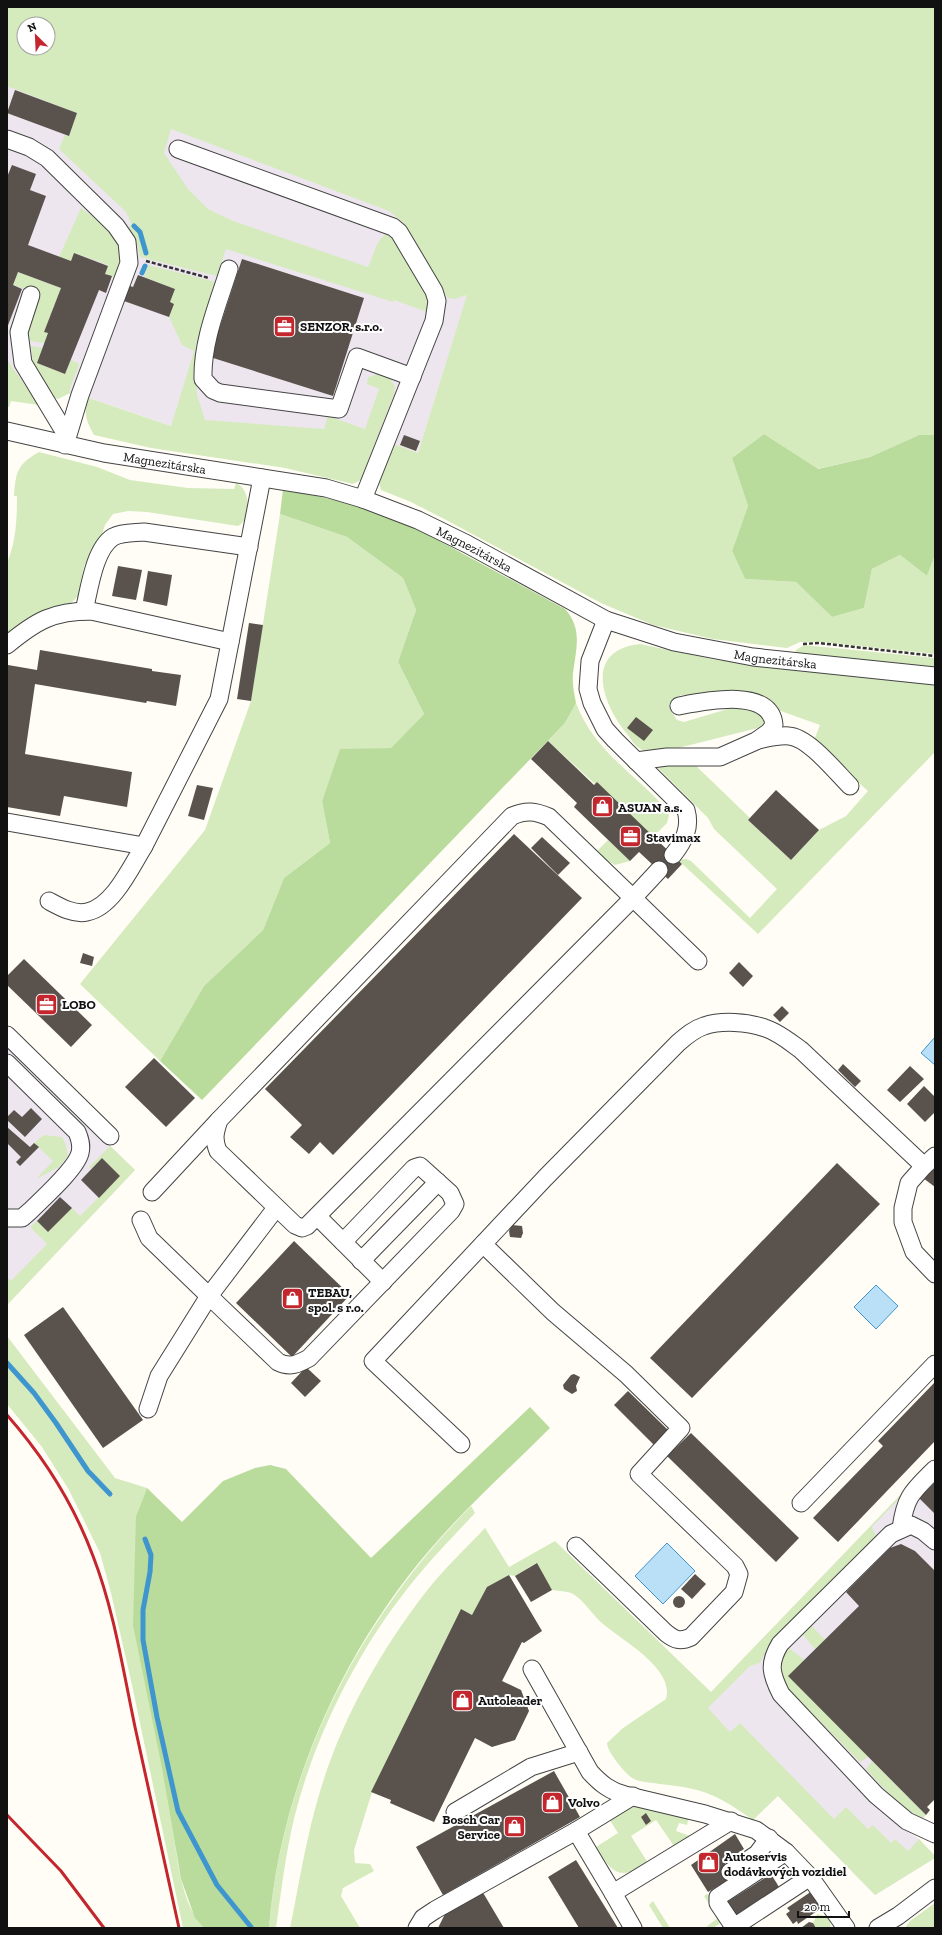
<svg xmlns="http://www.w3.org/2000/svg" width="942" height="1935" font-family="'Zilla Slab',serif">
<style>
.industrial{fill:#eee6ef;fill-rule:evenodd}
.green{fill:#d5ebbd;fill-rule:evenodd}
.forest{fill:#b9dc9c}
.water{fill:#b9e0f7;stroke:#3f96cf}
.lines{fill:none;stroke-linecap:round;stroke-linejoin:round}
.stream{stroke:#3f96cf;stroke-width:5}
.building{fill:#5a524d}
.minor-casing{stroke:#444;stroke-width:19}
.path{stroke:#333;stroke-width:2.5;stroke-dasharray:4 2;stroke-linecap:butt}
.minor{stroke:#fff;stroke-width:17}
.rail{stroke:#c4262e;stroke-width:3}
.labels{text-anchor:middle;stroke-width:4;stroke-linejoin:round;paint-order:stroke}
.poi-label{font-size:13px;font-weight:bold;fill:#111;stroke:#fff;text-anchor:start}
.street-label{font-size:13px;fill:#111;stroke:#fff}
</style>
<rect width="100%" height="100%" fill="#fffdf5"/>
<g class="industrial">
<path d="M7,7L507,169L418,453L331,421L325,437L171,426L66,390L39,405L7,393ZM24,24H48V48H24Z"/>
<polygon points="7,1046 135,1170 7,1305"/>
<polygon points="933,1461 935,1463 935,1799 927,1807 930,1810 926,1815 919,1808 901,1827 919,1839 935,1856 935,1858 875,1895 694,1710"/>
</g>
<g class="green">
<path d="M7,7H935V435H919L870,457L817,469L764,434L732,458L748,506L732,551L745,579L796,582L832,617L864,608L872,569L900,555L927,576L935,555V654L823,642H800L787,648L770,646L713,639L653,625L601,603L448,521L411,502L381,490L379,483L394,444L418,453L467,295L455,299L448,298L442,291L404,223L389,211L171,129L164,153L188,189L208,209L233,221L368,267C374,256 376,236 390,233L425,287L431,308L427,312L394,300L393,302L226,249L217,276L140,257L135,237L129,229L131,223L126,212L59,149L65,135L69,136L77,113L7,86ZM24,24H48V48H24Z"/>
<path d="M81,208C109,227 127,242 117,278L105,274L108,265L75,253L71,261L59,257Z"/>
<path d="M148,265L216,282L196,345L197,395L205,420L324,429L328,416L365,429L379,389L367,384L368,377L378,374L390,378L395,387L394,394L361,480L353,484L285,468L151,448L94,435C87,422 82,412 89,398L171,426L194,351L182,345L169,317L174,304L170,302L175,289L144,277Z"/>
<polygon points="18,272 61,288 44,332 48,333 45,343 30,341 28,323 39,294 13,285"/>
<polygon points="31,346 43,348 37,363 65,374 71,360 78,363 79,365 69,391 72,392 58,399 53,397 33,363"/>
<polygon points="7,360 39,405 11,401 9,407 7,407"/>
<path d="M39,452L97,467L130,480L188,488L234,489L236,483C251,489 252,519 238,526L147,512L128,511L113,514L105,525L102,534L84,566L78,596L70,604L49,612L7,640V563C16,541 17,520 17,496H14C16,471 17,465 39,452Z"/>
<polygon points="280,514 347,537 403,578 416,610 398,662 424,714 391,748 340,750 322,801 330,843 284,878 263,930 204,986 160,1061 80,984 205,830 251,701"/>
<path d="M640,644L716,660L935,685V752L758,934L678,860L686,859L691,861L750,918L777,889L714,829L708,818L655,765L691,761L750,818L748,820L791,860L819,830L846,816L868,791L819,748L814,740L820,725L742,697L681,695C674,698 671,702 670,709L677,720L684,722L731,708L755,706L766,721L762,727L666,751C658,751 646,754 639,748C634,745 631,739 627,734C602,704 583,650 640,644Z"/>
<polygon points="804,645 935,658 935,667 795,653 796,650"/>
<path d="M576,703C595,753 635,773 668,811L669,815L667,823L653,837L548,741L565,723Z"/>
<polygon points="608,840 630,861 615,865 606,860 597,851"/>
<polygon points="44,1135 62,1137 66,1145 68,1156 59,1167 38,1178 37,1178 53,1161 34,1143"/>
<polygon points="110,1146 135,1170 7,1305 7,1277 11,1281 47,1244 30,1227 37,1221 48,1232 72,1208 80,1216 120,1176 102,1158 91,1169 89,1167"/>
<path d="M7,1336L115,1478L147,1488L136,1516C147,1619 154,1723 172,1826C178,1859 180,1902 204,1928H183L132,1685L111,1593L100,1553L69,1490L42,1447L7,1404Z"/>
<path d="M935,1459V1462L872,1527L876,1536L769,1645L760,1663L750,1666L708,1708L730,1732L740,1723L834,1819L846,1807L868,1829L873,1825L891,1843L895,1839L908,1851L919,1839L935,1856V1858L875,1895L778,1796L753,1820C733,1806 713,1792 688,1788C678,1785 640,1783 634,1779C626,1775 607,1752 607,1743L623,1728L666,1699C675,1669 623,1641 603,1624C593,1616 585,1601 573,1594C568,1591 558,1591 552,1590L536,1563L515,1576L509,1575L472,1615L461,1610L372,1792L354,1850L355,1863L370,1864L374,1871L343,1888L341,1896L360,1928H290C299,1884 306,1838 319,1795C340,1722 379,1653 425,1593C443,1570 465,1549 485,1528L509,1567L555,1541L711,1692Z"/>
<path d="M471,1506L475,1513C450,1540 423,1567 401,1597C357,1654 319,1730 299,1800C287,1841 282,1885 276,1928H269C282,1769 359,1619 471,1506Z"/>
<polygon points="811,1625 825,1640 815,1649 803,1635"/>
<polygon points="789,1648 804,1660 868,1757 860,1762 786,1687 781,1668 784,1655"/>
<path d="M872,1761L926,1815L923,1818C901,1809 882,1786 866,1769Z"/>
<path d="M632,1806L654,1808L689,1817L687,1825L679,1823L676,1831L690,1836L674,1846L656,1820L631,1836L648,1863C620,1881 612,1874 596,1847L618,1833L608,1817Z"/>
<polygon points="707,1894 729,1928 724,1928 721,1923 713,1928 708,1928 707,1926 718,1918 704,1896"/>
<polygon points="653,1901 670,1928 663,1928 649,1905"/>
<polygon points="935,1903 935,1928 905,1928 910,1921"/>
<polygon points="817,1914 829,1917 831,1928 816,1928 813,1923"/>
</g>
<g class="forest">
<polygon points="764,434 818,469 870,457 919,435 935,435 935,555 927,576 900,555 872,569 864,608 832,617 796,582 745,579 732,551 748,506 732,458"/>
<path d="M283,489L363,506L410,525L565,609C583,629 576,649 573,673C572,683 574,693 576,703L565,723L202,1100L160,1061L204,986L263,930L284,878L330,843L322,801L340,749L391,748L424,714L398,662L416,610L403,578L347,537L280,514Z"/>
<path d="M530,1407L550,1428C514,1464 475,1499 441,1537C346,1642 280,1786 269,1928H204L195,1918L181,1879L162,1768L133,1625L136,1516L147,1488L182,1522L223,1481L255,1468L270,1465L286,1469L371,1558Z"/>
</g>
<g class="water">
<polygon points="935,1037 935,1065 921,1053"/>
<polygon points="876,1285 898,1306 876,1329 854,1307"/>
<polygon points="667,1543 695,1571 663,1604 635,1576"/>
</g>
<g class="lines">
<g class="stream">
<polyline points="134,226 140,232 146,253"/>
<polyline points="142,273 145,266"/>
<polyline points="7,1363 34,1393 56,1423 88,1471 110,1494"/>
<polyline points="145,1539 151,1555 150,1572 143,1610 143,1640 157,1717 178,1811 217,1885 251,1927"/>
</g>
</g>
<g class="building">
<polygon points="15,90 77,113 69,136 7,113"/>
<polygon points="12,165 36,174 30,190 46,196 28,245 71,261 74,253 108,266 105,274 112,276 106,293 99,290 65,374 37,363 48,333 44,332 61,288 18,272 13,285 22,289 7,328 7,177"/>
<polygon points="242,259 364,298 333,396 210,357"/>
<polygon points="138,275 175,289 170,302 174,304 169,317 124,301 130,286 133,287"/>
<polygon points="404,435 420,441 416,451 400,445"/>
<polygon points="118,566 142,570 136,600 112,596"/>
<polygon points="148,571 172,575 167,606 143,601"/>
<polygon points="249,623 263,625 251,701 237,699"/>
<polygon points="40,650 152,669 152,671 181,675 176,706 147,701 146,703 35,684 25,754 132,772 127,807 64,796 60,816 7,807 8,665 37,670"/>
<polygon points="636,717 653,730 644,741 627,728"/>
<polygon points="548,741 594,785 597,782 682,864 668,879 639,852 630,861 574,807 577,803 531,759"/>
<polygon points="197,785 213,788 204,820 188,816"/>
<polygon points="776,790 819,830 791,860 748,820"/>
<polygon points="514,834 582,898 333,1155 320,1142 309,1154 290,1137 302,1125 265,1089"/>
<polygon points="542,837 570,863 558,875 531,848"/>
<polygon points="83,953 94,957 92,966 80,963"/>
<polygon points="24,959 92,1025 71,1047 7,985 7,976"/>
<polygon points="739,962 753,976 743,987 729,973"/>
<polygon points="782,1006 789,1013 780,1022 773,1015"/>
<polygon points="154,1058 195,1098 166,1127 125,1087"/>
<polygon points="843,1064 861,1081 855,1087 838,1070"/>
<polygon points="910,1066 924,1079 900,1102 887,1090"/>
<polygon points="924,1086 935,1097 935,1112 925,1122 907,1104"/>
<polygon points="31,1108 42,1119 25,1137 7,1120 7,1117 14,1110 22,1117"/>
<polygon points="7,1127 30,1147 34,1143 39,1147 20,1166 16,1162 21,1157 7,1143"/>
<polygon points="102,1158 120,1176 99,1198 81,1180"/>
<polygon points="837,1163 880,1204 692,1398 650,1358"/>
<polygon points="935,1166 935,1187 923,1178"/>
<polygon points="60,1197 72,1208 48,1232 37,1221"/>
<polygon points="512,1225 522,1226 523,1233 521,1238 510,1237 509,1231"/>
<polygon points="294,1241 350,1295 292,1357 236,1303"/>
<polygon points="63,1307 143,1420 103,1448 24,1335"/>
<polygon points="306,1367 321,1381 305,1397 291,1383"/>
<polygon points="574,1374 580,1377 576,1386 577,1391 572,1394 564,1389 563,1385 571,1375"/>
<polygon points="935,1382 935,1441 838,1542 813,1518 883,1446 878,1441"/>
<polygon points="628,1391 671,1433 657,1448 614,1405"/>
<polygon points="691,1433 799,1538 776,1562 667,1456"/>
<polygon points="935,1482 935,1514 919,1498"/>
<polygon points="901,1544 915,1551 935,1571 935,1799 927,1807 930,1810 926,1815 788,1676 859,1606 846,1592 890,1548"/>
<polygon points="537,1563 552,1590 531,1602 515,1576"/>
<polygon points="695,1574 706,1584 692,1599 681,1589"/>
<polygon points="509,1575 542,1631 524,1643 522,1642 502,1681 521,1690 529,1711 515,1740 492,1747 475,1738 434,1822 390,1803 391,1800 371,1792 461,1609 472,1615 487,1587"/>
<circle cx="679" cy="1602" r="6"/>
<polygon points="554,1771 580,1817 443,1895 416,1847"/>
<polygon points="646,1813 651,1821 646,1825 641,1817"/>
<polygon points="735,1834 744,1849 724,1862 733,1877 708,1892 691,1865"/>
<polygon points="576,1860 618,1928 579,1928 548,1877"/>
<polygon points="771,1874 779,1887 733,1917 724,1904"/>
<polygon points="482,1891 504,1928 438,1928 445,1914"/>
<polygon points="812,1891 823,1907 798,1924 797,1921 793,1924 786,1914 790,1911 787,1908"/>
<polygon points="809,1922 813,1923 816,1928 801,1928"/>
</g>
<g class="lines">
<defs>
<g id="minor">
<polyline points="7,139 29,147 47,158 116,226 127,242 129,263 80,395 65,445"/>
<polyline points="178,149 393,227 399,232 434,291 437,301 434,321 363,499"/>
<path d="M229,269C218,304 202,341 203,379L213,390L220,393L339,409L357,357L412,377"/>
<polyline points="31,295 19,332 23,363 67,436"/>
<path id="s1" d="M7,431L104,453L326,488L363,499L418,520L467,544L606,620L674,642L753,657L935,676"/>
<path d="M84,611C89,591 94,549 113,537C122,532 134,533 144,532L249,547"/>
<path d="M606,620L590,661L588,689L592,703L605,729L615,740L686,810C691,828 684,841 673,855"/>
<path d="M7,645C36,621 53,611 91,611L230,642"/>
<path d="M758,740C768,738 778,735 789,736C808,737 836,772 850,786"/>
<path d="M636,761L667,757H720L756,741L769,732L774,725C771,687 705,701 679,706"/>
<polyline points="7,822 144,846 219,699 262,478"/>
<path d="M659,870L633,898L549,817C535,811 526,810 512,816L219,1120C215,1132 213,1139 218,1151L295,1225L302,1228L307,1226L633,898L698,961"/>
<path d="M49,901C60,907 74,915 87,912C113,907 131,867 144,846"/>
<polyline points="7,1035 110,1136"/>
<path d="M7,1063L77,1132C80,1139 82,1145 80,1153C76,1169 43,1198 30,1211L22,1218H7"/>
<polyline points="924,1166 909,1183 903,1208 903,1222 914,1252 935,1274"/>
<polyline points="152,1192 219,1120"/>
<polyline points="141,1220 149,1238 209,1296 276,1208"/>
<polyline points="343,1242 383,1282"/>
<path d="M483,1244L553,1312L626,1374L681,1428L639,1474L735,1566L739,1574L734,1592L691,1637C680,1642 675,1640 666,1633L576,1546"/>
<polyline points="361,1261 438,1182"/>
<path d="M148,1409L159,1376L209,1296L278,1362C290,1368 298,1364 309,1358L451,1211L455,1204L450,1193L420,1166L414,1168L343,1242L318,1217"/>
<path d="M461,1444L373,1361L545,1178L678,1043C686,1036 694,1029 704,1026C722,1020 747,1022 765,1028C778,1032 790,1042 801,1050L924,1166L935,1156"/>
<polyline points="801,1503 935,1364"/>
<path d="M901,1529C905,1496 913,1491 935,1469"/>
<path d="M935,1541L923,1531L911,1525L891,1534L780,1644C768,1664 771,1674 781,1694L876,1795L907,1821L935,1834"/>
<path d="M532,1669L590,1772C601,1784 610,1791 625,1795L705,1814L756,1830L786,1852L810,1877L846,1928"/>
<polyline points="455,1812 531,1767 579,1752"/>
<polyline points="576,1831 633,1796"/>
<polyline points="786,1852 718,1897 718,1903 732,1924 737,1925 810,1877"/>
<polyline points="730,1872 757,1854 769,1838"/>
<polyline points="417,1928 423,1918 435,1910 576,1831 613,1893"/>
<polyline points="633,1928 613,1893 731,1821"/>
<polyline points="878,1928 898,1916 935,1888"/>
</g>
</defs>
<use href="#minor" class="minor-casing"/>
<g class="path">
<polyline points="146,261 209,278"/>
<polyline points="803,644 819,643 935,656"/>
</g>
<use href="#minor" class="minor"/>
<g class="rail">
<path d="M7,1415C43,1456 74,1505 93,1556C114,1610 123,1670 135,1727C150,1794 164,1861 179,1928"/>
<polyline points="7,1815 61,1871 104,1928"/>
</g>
</g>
<defs>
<symbol id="office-square" viewBox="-11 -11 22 22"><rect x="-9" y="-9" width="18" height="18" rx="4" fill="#c4262e" stroke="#fff"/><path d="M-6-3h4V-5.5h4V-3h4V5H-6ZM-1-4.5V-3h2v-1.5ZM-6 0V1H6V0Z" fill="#fff"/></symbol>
<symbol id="shop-square" viewBox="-11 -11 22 22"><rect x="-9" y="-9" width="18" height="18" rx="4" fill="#c4262e" stroke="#fff"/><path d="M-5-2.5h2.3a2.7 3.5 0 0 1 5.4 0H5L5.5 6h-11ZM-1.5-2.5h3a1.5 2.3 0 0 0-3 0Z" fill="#fff"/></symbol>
</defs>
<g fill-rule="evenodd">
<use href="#office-square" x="272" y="314" width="25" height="25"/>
<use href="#shop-square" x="590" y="794" width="25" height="25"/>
<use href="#office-square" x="618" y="824" width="25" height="25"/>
<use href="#office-square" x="34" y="992" width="25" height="25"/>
<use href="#shop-square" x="280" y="1286" width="25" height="25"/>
<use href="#shop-square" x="450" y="1688" width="25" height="25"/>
<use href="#shop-square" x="540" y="1790" width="25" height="25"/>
<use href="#shop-square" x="502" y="1814" width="25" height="25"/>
<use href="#shop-square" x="696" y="1850" width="25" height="25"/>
</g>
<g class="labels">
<g class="poi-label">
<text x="300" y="331">SENZOR, s.r.o.</text>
<text x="618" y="812">ASUAN a.s.</text>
<text x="646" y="842">Stavimax</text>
<text x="62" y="1009">LOBO</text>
<text x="308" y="1297">TEBAU,<tspan x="308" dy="15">spol. s r.o.</tspan></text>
<text x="478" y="1705">Autoleader</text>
<text x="568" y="1807">Volvo</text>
<text x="500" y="1824" text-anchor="end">Bosch Car<tspan x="500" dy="15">Service</tspan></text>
<text x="724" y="1861">Autoservis<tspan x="724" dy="15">dodávkových vozidiel</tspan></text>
</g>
<g class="street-label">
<text dy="5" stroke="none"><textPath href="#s1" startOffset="161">Magnezitárska</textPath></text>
<text dy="5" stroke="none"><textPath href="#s1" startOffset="485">Magnezitárska</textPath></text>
<text dy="5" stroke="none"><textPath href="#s1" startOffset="809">Magnezitárska</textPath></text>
</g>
</g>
<rect width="942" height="1935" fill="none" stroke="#111111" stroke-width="16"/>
<g transform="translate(36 36) rotate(336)"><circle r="19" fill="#ffffff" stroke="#a0a0a0"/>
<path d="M0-3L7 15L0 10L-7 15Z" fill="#c4262e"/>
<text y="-6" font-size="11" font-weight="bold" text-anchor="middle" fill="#111111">N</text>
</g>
<path d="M798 1911v6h51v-6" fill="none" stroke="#111111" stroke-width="2"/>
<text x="804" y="1911" font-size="12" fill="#111111" stroke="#ffffff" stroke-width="3" paint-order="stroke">20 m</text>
</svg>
